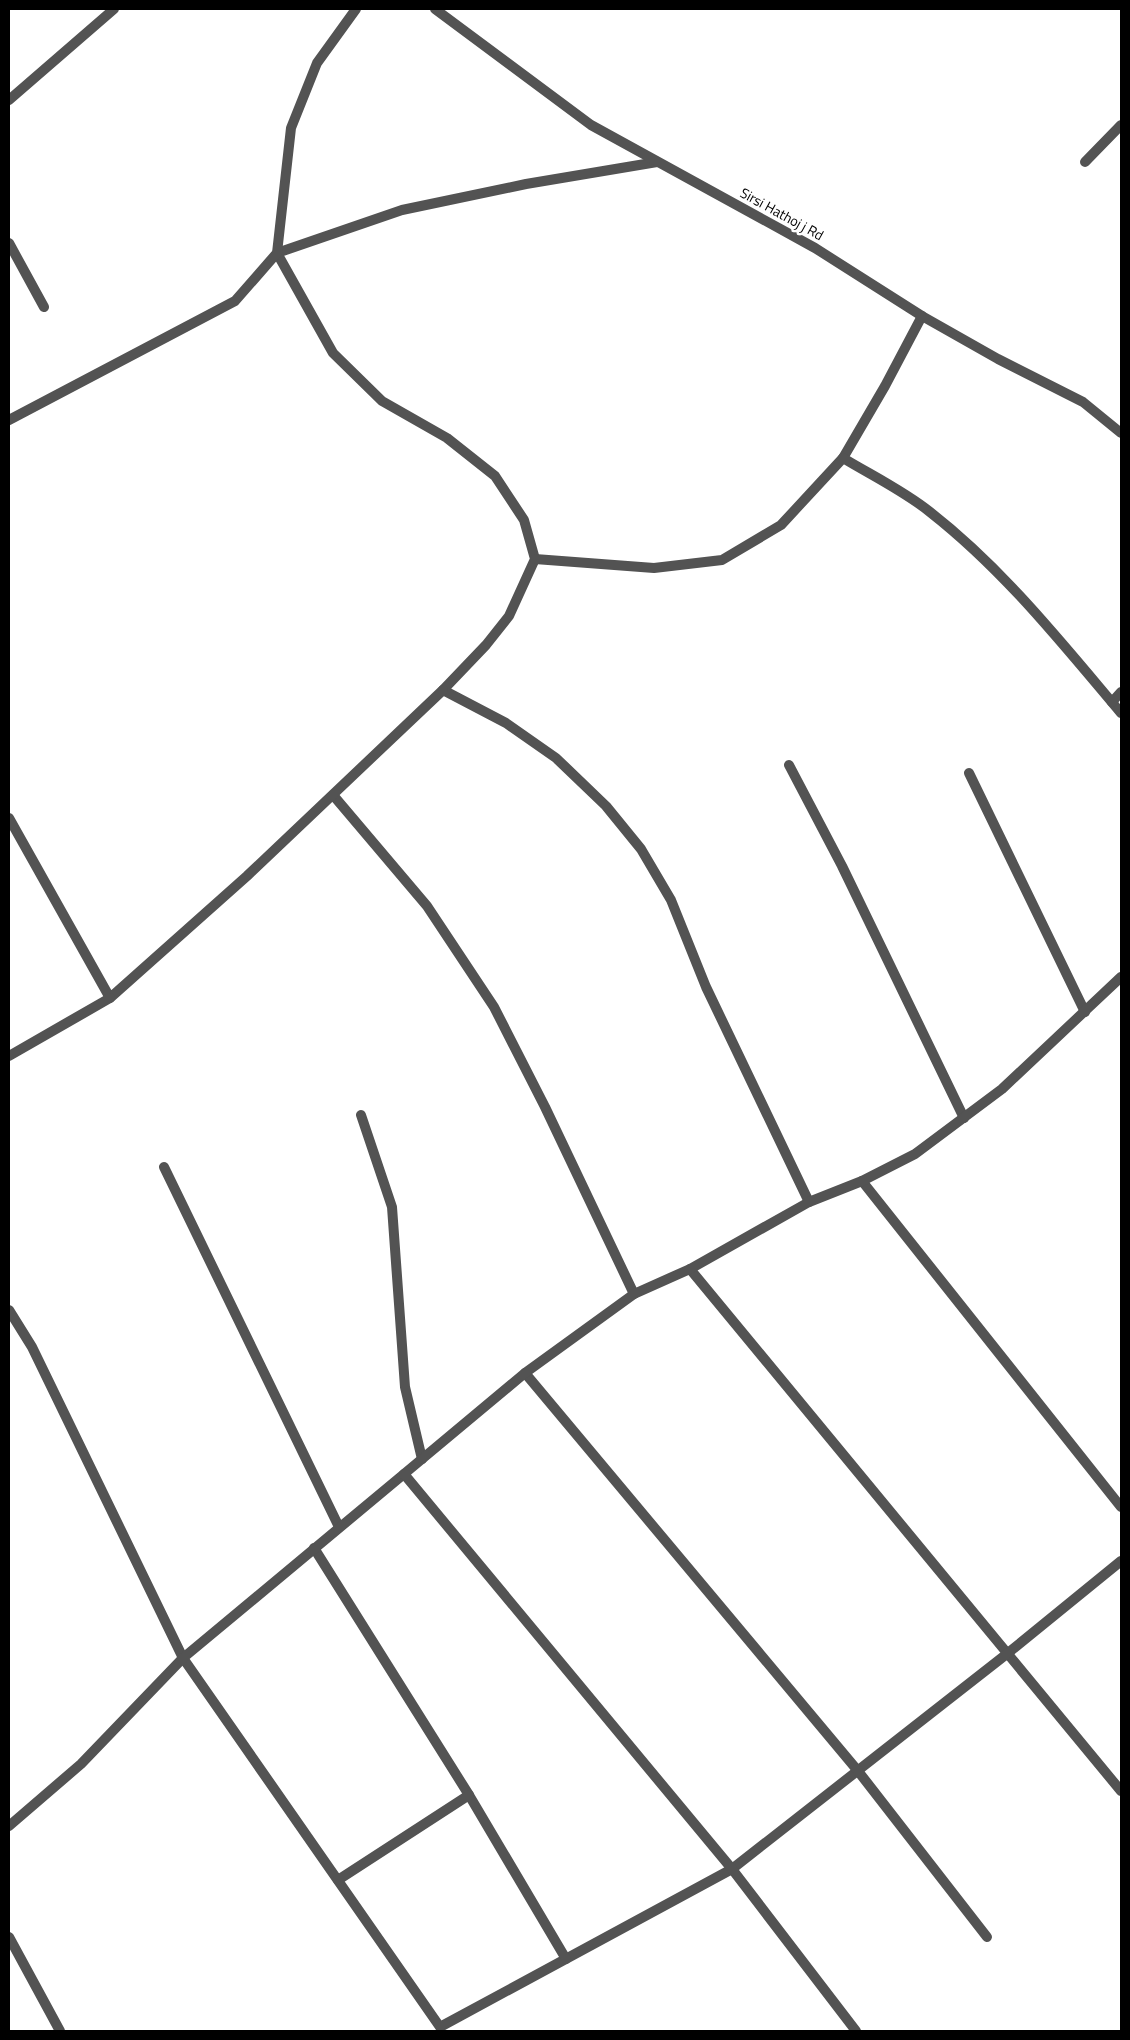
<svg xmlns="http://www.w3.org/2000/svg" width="1130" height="2040" font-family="'Titillium Web',sans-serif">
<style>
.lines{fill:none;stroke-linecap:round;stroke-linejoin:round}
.minor{stroke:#535353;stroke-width:10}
.tertiary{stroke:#535353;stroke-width:10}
.labels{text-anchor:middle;stroke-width:5;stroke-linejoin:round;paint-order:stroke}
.street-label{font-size:14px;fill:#000;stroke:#fff}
</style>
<rect width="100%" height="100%" fill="#fff"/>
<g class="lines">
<g class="minor">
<polyline points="9,100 114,9"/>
<polyline points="657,162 526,184 402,210 277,253 333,353 382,401 447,438 495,476 524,520 535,559 509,616 486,645 443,690 506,723 556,758 606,806 641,849 671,900 706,987 809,1202"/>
<polyline points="1085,162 1121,125"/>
<polyline points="9,243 44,307"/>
<polyline points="9,420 235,301 277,253 291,128 317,63 356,9"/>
<polyline points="843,458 885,386 922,316"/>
<path d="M535,559L654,568L722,560L781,525L843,458C871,475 904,491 930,512C1004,570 1061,642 1121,713"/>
<polyline points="1112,702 1121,692"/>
<polyline points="789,765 842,866 964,1118"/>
<polyline points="969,773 1085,1012"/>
<polyline points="333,795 427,906 494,1007 545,1107 634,1294"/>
<polyline points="9,818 110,998 247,876 443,690"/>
<polyline points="9,1056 110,998"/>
<polyline points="361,1115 392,1207 405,1387 422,1459"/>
<polyline points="164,1167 339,1527"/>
<polyline points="862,1181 1121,1507"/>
<polyline points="690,1269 1121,1791"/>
<polyline points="9,1310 32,1347 183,1658 440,2027 732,1869 1008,1653 1121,1561"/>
<polyline points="525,1373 858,1771 987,1937"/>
<polyline points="314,1548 469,1795 566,1959"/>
<polyline points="9,1826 81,1764 183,1658 404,1474"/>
<polyline points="338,1880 469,1795"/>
<polyline points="9,1937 60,2031"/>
<polyline points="856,2031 732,1869 404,1474 525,1373 634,1294 690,1269 809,1202 862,1181 915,1154 1002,1089 1121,977"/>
</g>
<polyline class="tertiary" points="435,9 591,125 815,248 922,316 998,359 1083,402 1121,433"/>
</g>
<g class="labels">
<g class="street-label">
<text transform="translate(782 214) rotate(29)" y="5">Sirsi Hathoj j Rd</text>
</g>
</g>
<rect width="1130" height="2040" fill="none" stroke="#000000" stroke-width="20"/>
</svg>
